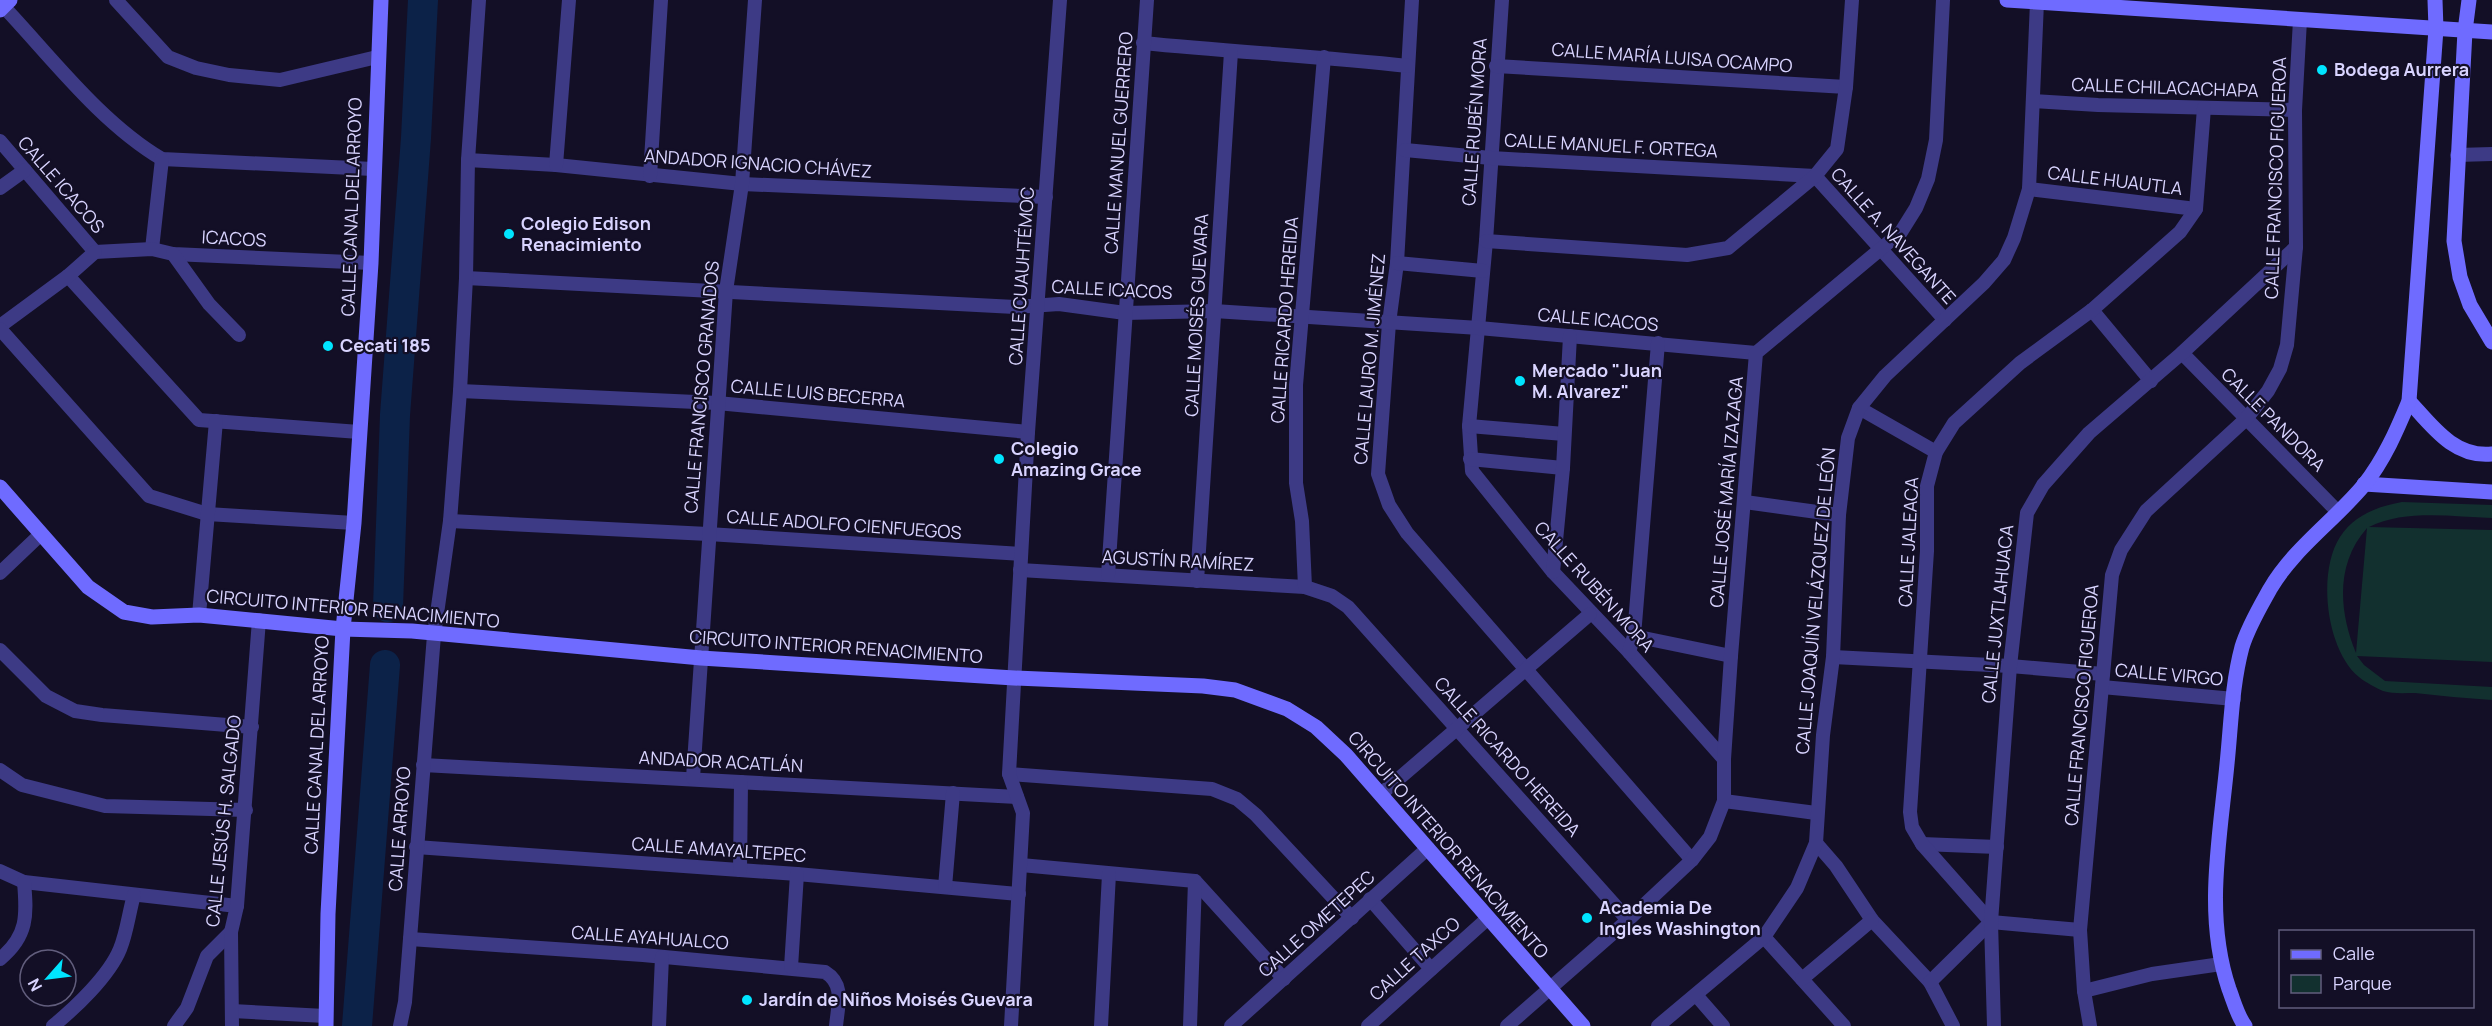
<svg xmlns="http://www.w3.org/2000/svg" width="2492" height="1026" font-family="Manrope,sans-serif">
<style>
.green{fill:#12302f;fill-rule:evenodd}
.lines{fill:none;stroke-linecap:round;stroke-linejoin:round}
.river{stroke:#0c2248;stroke-width:30}
.minor{stroke:#3d3a85;stroke-width:14}
.secondary{stroke:#6f6bff;stroke-width:15}
.poi-dot{fill:#00e5ff;stroke:#130f26;stroke-width:2}
.labels{text-anchor:middle;stroke-width:4.5;stroke-linejoin:round;paint-order:stroke}
.street-label{font-size:18px;fill:#d9d4ff;stroke:#130f26}
.poi-label{font-size:18px;font-weight:bold;fill:#d9d4ff;stroke:#130f26;text-anchor:start}
</style>
<rect width="100%" height="100%" fill="#130f26"/>
<path class="green" d="M2402,502L2492,505V518C2453,517 2405,509 2369,527L2492,530V662L2357,656L2364,665L2385,681L2492,687V700C2466,698 2440,696 2415,693C2405,693 2392,694 2383,691C2376,688 2365,682 2359,677C2326,650 2317,572 2340,537C2354,515 2379,506 2402,502ZM2367,528L2356,653C2339,612 2335,564 2367,528Z"/>
<g class="lines">
<g class="river">
<polyline points="388,607 395,415 416,138 423,0"/>
<polyline points="357,1026 385,665"/>
</g>
<g class="minor">
<polyline points="116,0 168,57 196,68 229,75 280,80 377,57"/>
<polyline points="1412,0 1397,263 1389,323 1378,474 1389,505 1407,533 1692,860"/>
<polyline points="1502,0 1486,241 1469,426 1472,471 1553,572 1629,652 1724,759"/>
<path d="M4,7C52,58 101,123 162,159L373,169"/>
<path d="M1143,43C1232,52 1320,56 1408,66"/>
<polyline points="1496,66 1846,87"/>
<polyline points="2033,101 2098,105 2295,110"/>
<polyline points="0,141 95,252"/>
<polyline points="1405,150 1491,158 1815,176"/>
<polyline points="2457,155 2492,154"/>
<polyline points="468,160 556,165 742,184 1046,197"/>
<polyline points="556,165 569,0"/>
<polyline points="650,176 661,0"/>
<polyline points="1815,176 1945,320"/>
<polyline points="0,188 25,170"/>
<polyline points="2029,189 2196,209"/>
<polyline points="1486,241 1687,255 1728,248 1815,176 1837,149 1846,87 1852,0"/>
<polyline points="152,249 162,159"/>
<polyline points="95,252 152,249 173,254 371,263"/>
<polyline points="173,254 209,304 239,335"/>
<polyline points="1397,263 1483,271"/>
<polyline points="68,276 199,420 359,432"/>
<polyline points="466,278 1015,307 1059,304 1125,313 1214,311 1479,328 1756,353"/>
<polyline points="2092,310 2151,381"/>
<polyline points="0,326 68,276 95,252"/>
<polyline points="0,329 149,496 207,514 354,523"/>
<polyline points="2182,353 2338,512"/>
<polyline points="460,391 717,403 1028,432"/>
<polyline points="1859,408 1936,452"/>
<polyline points="1469,426 1564,434"/>
<polyline points="1470,459 1563,468"/>
<polyline points="1745,502 1839,515"/>
<polyline points="450,521 708,534 1021,554"/>
<polyline points="1020,570 1305,587 1332,596 1348,607 1628,920"/>
<polyline points="1553,572 1563,468 1570,336"/>
<polyline points="0,573 41,534"/>
<polyline points="1108,575 1147,0"/>
<polyline points="1197,581 1231,52"/>
<polyline points="1305,587 1302,521 1296,483 1296,385 1324,57"/>
<polyline points="199,615 216,421"/>
<polyline points="1634,636 1731,656"/>
<polyline points="0,650 46,696 75,711 102,715 252,727"/>
<polyline points="1629,652 1634,636 1658,343"/>
<polyline points="1833,657 2010,666 2103,674"/>
<polyline points="2102,687 2234,699"/>
<polyline points="423,765 1017,797"/>
<polyline points="0,770 22,785 105,806 246,810"/>
<polyline points="1009,774 1212,789 1237,799 1256,815 1352,918"/>
<polyline points="693,778 726,291 742,184 755,0"/>
<polyline points="1381,794 1590,614"/>
<polyline points="1724,801 1816,813"/>
<polyline points="1816,843 1836,866 1872,920 1930,982 1953,1026"/>
<polyline points="1922,844 1997,847"/>
<polyline points="416,847 797,874 1019,894"/>
<polyline points="1021,865 1195,881 1284,979"/>
<polyline points="740,870 741,782"/>
<polyline points="0,871 24,882 237,906"/>
<polyline points="945,887 953,793"/>
<polyline points="1370,899 1431,969"/>
<polyline points="1991,922 1922,844 1912,827 1910,812 1927,551 1927,486 1936,452 1954,423 2020,363 2092,310 2180,232 2196,209 2204,108"/>
<polyline points="1764,937 1844,1026"/>
<path d="M410,939L643,955L825,972C845,984 838,1005 836,1026"/>
<path d="M0,959C28,936 27,915 24,882"/>
<polyline points="791,967 797,874"/>
<polyline points="1802,979 1872,920"/>
<polyline points="1930,982 1991,922 2080,930"/>
<polyline points="2084,991 2152,974 2221,964"/>
<polyline points="1696,995 1723,1026"/>
<polyline points="232,1011 325,1016"/>
<path d="M53,1026C75,1008 109,976 120,949C127,932 129,912 134,895"/>
<polyline points="174,1026 187,1008 207,956 231,932"/>
<polyline points="232,1026 231,932 237,906 259,620"/>
<polyline points="400,1026 405,1002 434,635 450,521 460,391 466,278 468,160 479,0"/>
<polyline points="659,1026 662,957"/>
<polyline points="1011,1026 1023,813 1009,774 1028,432 1060,0"/>
<polyline points="1101,1026 1109,874"/>
<polyline points="1190,1026 1195,881"/>
<polyline points="1231,1026 1428,848"/>
<polyline points="1368,1026 1487,919"/>
<polyline points="1507,1026 1628,920 1692,860 1710,837 1724,801 1724,759 1731,656 1756,353 1901,232 1916,208 1928,179 1936,140 1943,0"/>
<polyline points="1658,1026 1764,937 1797,888 1816,843 1823,735 1833,657 1839,515 1848,438 1859,408 1885,376 1984,283 2004,260 2014,238 2029,189 2037,2"/>
<polyline points="1994,1026 1991,922 2010,666 2027,513 2043,485 2089,433 2182,353 2296,247"/>
<polyline points="2090,1026 2084,991 2080,930 2112,575 2121,550 2146,511 2246,419 2268,391 2280,369 2287,345 2296,247 2295,110 2300,20"/>
</g>
<g class="secondary">
<polyline points="2007,0 2492,32"/>
<polyline points="2469,0 2465,31 2454,241 2460,277 2470,305 2492,342"/>
<polyline points="0,10 10,0"/>
<path d="M2409,401C2432,426 2454,458 2492,454"/>
<polyline points="2364,484 2492,492"/>
<polyline points="0,487 88,587 124,612 152,617 199,615 343,629 412,631 701,658 1014,678 1203,686 1235,690 1287,709 1316,727 1346,755 1583,1026"/>
<polyline points="326,1026 328,914 343,629 354,523 371,263 381,0"/>
<path d="M2245,1026C2237,1015 2234,1002 2229,989C2204,916 2220,838 2227,764C2231,725 2232,684 2242,647C2248,627 2260,607 2270,589C2294,548 2334,521 2364,485C2384,460 2397,430 2409,401L2436,29L2435,0"/>
</g>
</g>
<g class="poi-dot">
<circle cx="2322" cy="70" r="6"/>
<circle cx="509" cy="234" r="6"/>
<circle cx="328" cy="346" r="6"/>
<circle cx="1520" cy="381" r="6"/>
<circle cx="999" cy="459" r="6"/>
<circle cx="1587" cy="918" r="6"/>
<circle cx="747" cy="1000" r="6"/>
</g>
<g class="labels">
<g class="street-label">
<text transform="translate(1672 58) rotate(4)" y="6">CALLE MARÍA LUISA OCAMPO</text>
<text transform="translate(2165 88) rotate(2)" y="6">CALLE CHILACACHAPA</text>
<text transform="translate(1475 122) rotate(-86)" y="6">CALLE RUBÉN MORA</text>
<text transform="translate(1119 143) rotate(-86)" y="6">CALLE MANUEL GUERRERO</text>
<text transform="translate(1611 146) rotate(3)" y="6">CALLE MANUEL F. ORTEGA</text>
<text transform="translate(758 164) rotate(4)" y="6">ANDADOR IGNACIO CHÁVEZ</text>
<text transform="translate(2276 178) rotate(-88)" y="6">CALLE FRANCISCO FIGUEROA</text>
<text transform="translate(2115 181) rotate(7)" y="6">CALLE HUAUTLA</text>
<text transform="translate(61 185) rotate(49)" y="6">CALLE ICACOS</text>
<text transform="translate(352 207) rotate(-88)" y="6">CALLE CANAL DEL ARROYO</text>
<text transform="translate(1893 236) rotate(48)" y="6">CALLE A. NAVEGANTE</text>
<text transform="translate(234 239) rotate(3)" y="6">ICACOS</text>
<text transform="translate(1022 276) rotate(-86)" y="6">CALLE CUAUHTÉMOC</text>
<text transform="translate(1112 290) rotate(3)" y="6">CALLE ICACOS</text>
<text transform="translate(1197 315) rotate(-87)" y="6">CALLE MOISÉS GUEVARA</text>
<text transform="translate(1285 320) rotate(-86)" y="6">CALLE RICARDO HEREIDA</text>
<text transform="translate(1598 320) rotate(5)" y="6">CALLE ICACOS</text>
<text transform="translate(1370 359) rotate(-85)" y="6">CALLE LAURO M. JIMÉNEZ</text>
<text transform="translate(702 387) rotate(-85)" y="6">CALLE FRANCISCO GRANADOS</text>
<text transform="translate(818 394) rotate(5)" y="6">CALLE LUIS BECERRA</text>
<text transform="translate(2273 420) rotate(45)" y="6">CALLE PANDORA</text>
<text transform="translate(1727 492) rotate(-85)" y="6">CALLE JOSÉ MARÍA IZAZAGA</text>
<text transform="translate(844 525) rotate(4)" y="6">CALLE ADOLFO CIENFUEGOS</text>
<text transform="translate(1909 542) rotate(-87)" y="6">CALLE JALEACA</text>
<text transform="translate(1178 561) rotate(3)" y="6">AGUSTÍN RAMÍREZ</text>
<text transform="translate(1594 587) rotate(48)" y="6">CALLE RUBÉN MORA</text>
<text transform="translate(1816 601) rotate(-85)" y="6">CALLE JOAQUÍN VELÁZQUEZ DE LEÓN</text>
<text transform="translate(353 609) rotate(5)" y="6">CIRCUITO INTERIOR RENACIMIENTO</text>
<text transform="translate(1998 614) rotate(-84)" y="6">CALLE JUXTLAHUACA</text>
<text transform="translate(836 647) rotate(4)" y="6">CIRCUITO INTERIOR RENACIMIENTO</text>
<text transform="translate(2169 675) rotate(5)" y="6">CALLE VIRGO</text>
<text transform="translate(2082 705) rotate(-85)" y="6">CALLE FRANCISCO FIGUEROA</text>
<text transform="translate(317 745) rotate(-87)" y="6">CALLE CANAL DEL ARROYO</text>
<text transform="translate(1507 757) rotate(48)" y="6">CALLE RICARDO HEREIDA</text>
<text transform="translate(721 762) rotate(3)" y="6">ANDADOR ACATLÁN</text>
<text transform="translate(224 821) rotate(-84)" y="6">CALLE JESÚS H. SALGADO</text>
<text transform="translate(400 829) rotate(-86)" y="6">CALLE ARROYO</text>
<text transform="translate(1448 845) rotate(49)" y="6">CIRCUITO INTERIOR RENACIMIENTO</text>
<text transform="translate(719 850) rotate(4)" y="6">CALLE AMAYALTEPEC</text>
<text transform="translate(1317 924) rotate(-42)" y="6">CALLE OMETEPEC</text>
<text transform="translate(650 938) rotate(4)" y="6">CALLE AYAHUALCO</text>
<text transform="translate(1415 959) rotate(-42)" y="6">CALLE TAXCO</text>
</g>
<g class="poi-label">
<text x="2334" y="76">Bodega Aurrera</text>
<text x="521" y="230">Colegio Edison<tspan x="521" dy="21">Renacimiento</tspan></text>
<text x="340" y="352">Cecati 185</text>
<text x="1532" y="377">Mercado "Juan<tspan x="1532" dy="21">M. Alvarez"</tspan></text>
<text x="1011" y="455">Colegio<tspan x="1011" dy="21">Amazing Grace</tspan></text>
<text x="1599" y="914">Academia De<tspan x="1599" dy="21">Ingles Washington</tspan></text>
<text x="759" y="1006">Jardín de Niños Moisés Guevara</text>
</g>
</g>
<rect x="2279" y="930" width="195" height="78" fill="#130f26" stroke="#625e7d" stroke-width="1.5"/>
<rect x="2291" y="950" width="30" height="9" fill="#6f6bff" stroke="#625e7d" stroke-width="1.5"/>
<text x="2333" y="960" font-size="18" fill="#d9d4ff">Calle</text>
<rect x="2291" y="975" width="30" height="18" fill="#12302f" stroke="#625e7d" stroke-width="1.5"/>
<text x="2333" y="990" font-size="18" fill="#d9d4ff">Parque</text>
<g transform="translate(48 978) rotate(242)"><circle r="28" fill="#130f26" stroke="#625e7d" stroke-width="1.5"/>
<path d="M0-4.5L10 22L0 15L-10 22Z" fill="#00e5ff"/>
<text y="-9" font-size="16" font-weight="bold" text-anchor="middle" fill="#d9d4ff">N</text>
</g>
</svg>
